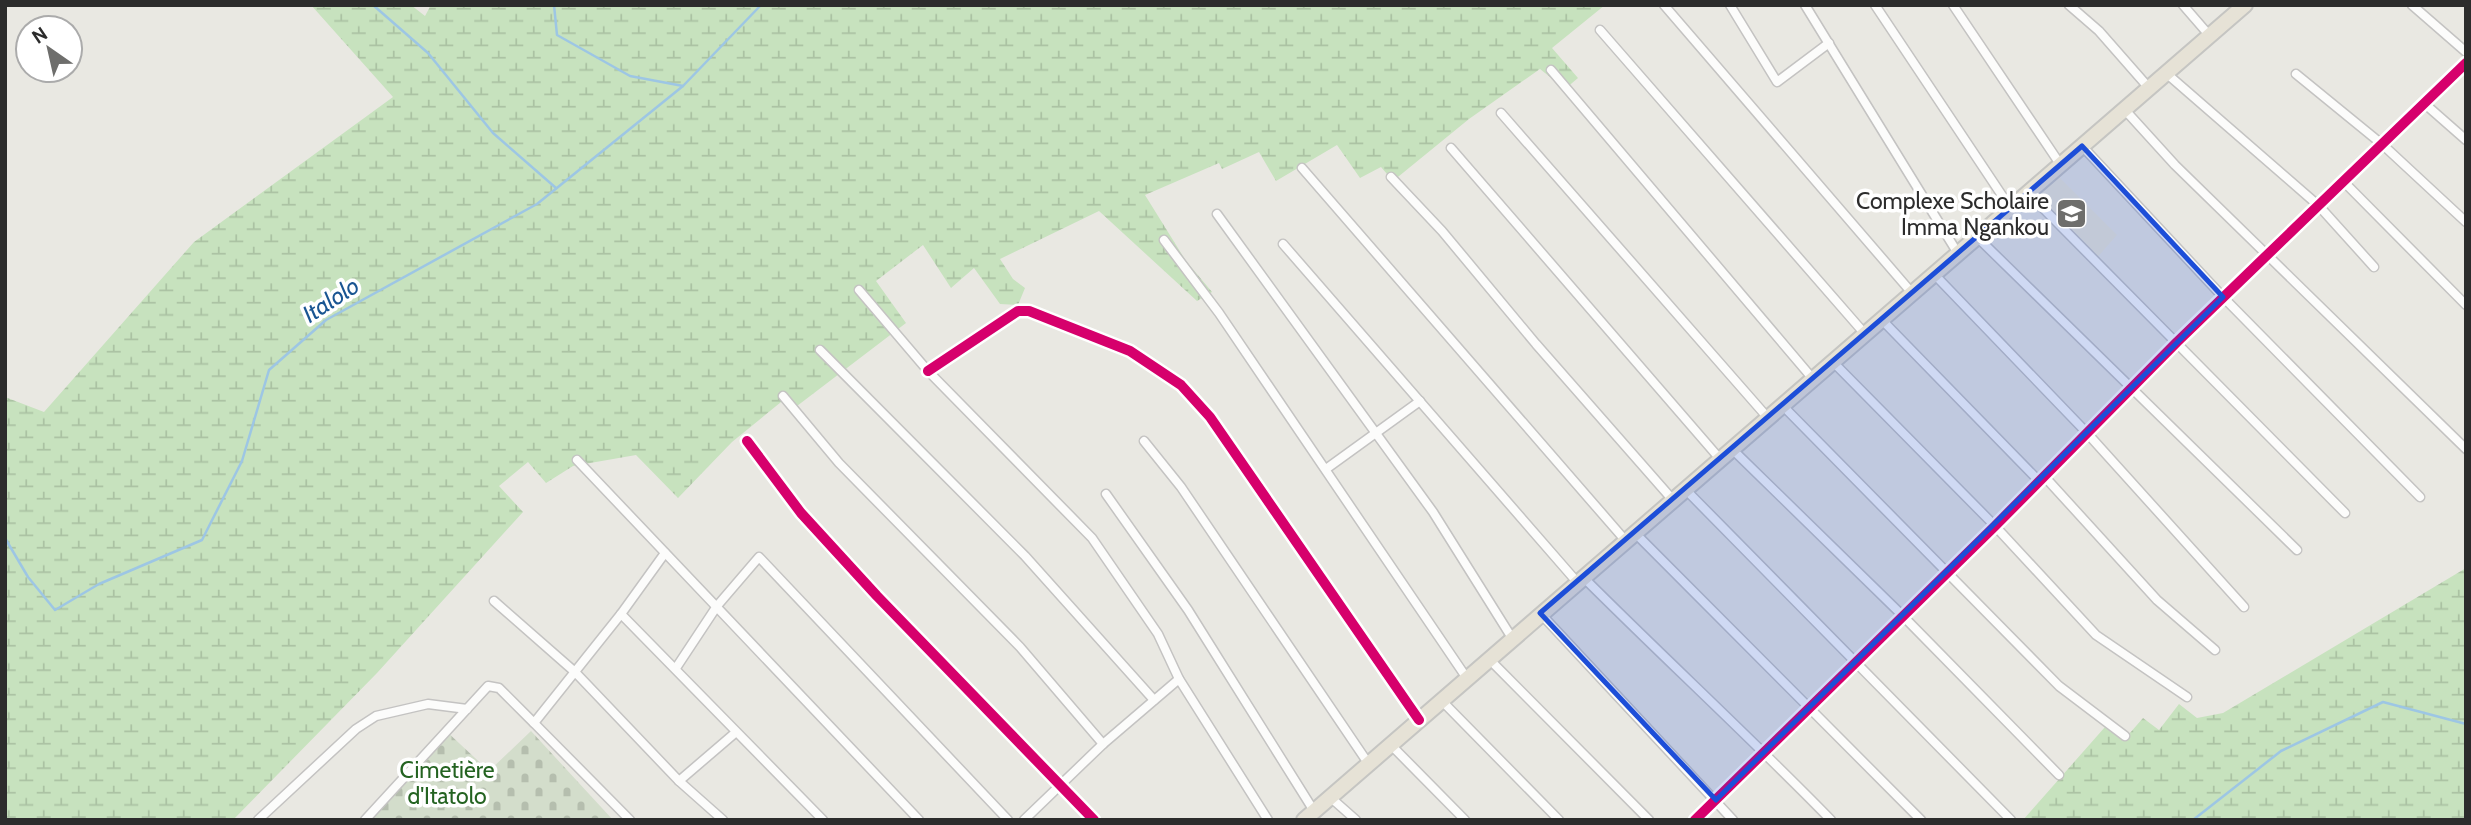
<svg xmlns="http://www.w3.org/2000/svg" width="2471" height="825" font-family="Cabin,sans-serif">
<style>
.education{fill:#ebe8d8}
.wetland{fill:url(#wetland-marsh)}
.cemetery{fill:url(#cemetery-stones)}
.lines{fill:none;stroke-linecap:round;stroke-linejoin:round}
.stream{stroke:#9dc6e4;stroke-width:2.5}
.minor-casing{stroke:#c4c3c2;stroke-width:11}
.trunk-casing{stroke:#c5c5c2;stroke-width:18}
.minor{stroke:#fcfcfb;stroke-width:8}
.trunk{stroke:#e6e2d6;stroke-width:14}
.cycleway-casing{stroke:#fff;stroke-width:15}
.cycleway{stroke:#d6006c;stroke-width:10}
.marked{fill:#1d4ed8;fill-opacity:0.2;stroke:#1d4ed8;stroke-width:5;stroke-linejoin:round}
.labels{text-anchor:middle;stroke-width:7;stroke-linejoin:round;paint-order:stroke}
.poi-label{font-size:23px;fill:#2c2c2c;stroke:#fff;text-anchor:end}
.park-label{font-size:23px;fill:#246321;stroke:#fff}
.water-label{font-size:24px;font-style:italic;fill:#195592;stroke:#fff}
</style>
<defs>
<pattern id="wetland-marsh" width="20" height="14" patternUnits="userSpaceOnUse" patternTransform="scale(1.75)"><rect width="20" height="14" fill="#c7e2be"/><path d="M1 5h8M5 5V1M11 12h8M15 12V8" fill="none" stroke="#abc2a3"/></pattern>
<pattern id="cemetery-stones" width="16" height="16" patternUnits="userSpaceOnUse" patternTransform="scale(1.75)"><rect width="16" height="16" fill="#d3ddcb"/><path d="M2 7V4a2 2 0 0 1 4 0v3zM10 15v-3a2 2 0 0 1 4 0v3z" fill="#b5beae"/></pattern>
</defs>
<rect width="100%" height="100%" fill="#e9e8e2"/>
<polygon class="education" points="2053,171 2117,235 2095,260 2027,192"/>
<g class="wetland">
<polygon points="311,5 411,5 425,16 431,5 1605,5 1552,48 1578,78 1565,89 1540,69 1469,119 1393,181 1381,167 1360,178 1337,145 1276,181 1259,152 1222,169 1219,163 1145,195 1186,261 1212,292 1197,301 1099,211 1000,259 1013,279 1025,288 1018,305 1000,304 974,268 951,288 923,245 876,281 906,323 797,406 786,398 732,442 678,498 636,455 573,466 546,483 528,462 499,486 523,512 377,673 233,820 5,820 5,397 44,412 194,242 393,97"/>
<polygon points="2466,568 2466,820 2023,820 2105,727 2123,741 2143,718 2159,730 2179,704 2197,718 2223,713"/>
</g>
<polygon class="cemetery" points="445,730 489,771 531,731 613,820 368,820"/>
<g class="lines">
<g class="stream">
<polyline points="373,5 428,53 493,133 556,188"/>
<polyline points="554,5 557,35 630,76 683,86"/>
<polyline points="5,538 28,577 55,610 99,584 202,540 242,461 269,370 326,320 537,204 683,86 761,5"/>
<polyline points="2193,820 2281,751 2383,702 2466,724"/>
</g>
<defs>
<g id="minor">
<polyline points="1664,5 1912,293"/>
<polyline points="1730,5 1777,82 1829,43"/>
<polyline points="1805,5 1957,252"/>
<polyline points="1875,5 2009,206"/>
<polyline points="1953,5 2060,164"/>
<polyline points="2069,5 2099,31 2149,88"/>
<polyline points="2183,5 2209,35"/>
<polyline points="2412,5 2466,52"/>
<polyline points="1600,30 1865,334"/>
<polyline points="1551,70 1813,379"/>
<polyline points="2166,73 2319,206 2374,267"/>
<polyline points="2296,74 2383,145 2466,222"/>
<polyline points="2425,104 2466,140"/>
<polyline points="2125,110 2175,165 2466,449"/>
<polyline points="1501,113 1768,418"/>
<polyline points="2082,146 2223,297 2420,497"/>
<polyline points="1451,148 1720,459"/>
<polyline points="1302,168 1625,540"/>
<polyline points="1391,177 1442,231 1536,344 1672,499"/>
<polyline points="2344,182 2466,305"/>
<polyline points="2027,192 2345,513"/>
<polyline points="1217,214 1433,512 1512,638"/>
<polyline points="1976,236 2297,550"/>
<polyline points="1164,240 1219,313 1466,677"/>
<polyline points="1283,244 1577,582"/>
<polyline points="1933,273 2087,433 2244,607"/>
<polyline points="859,290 928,371 1092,538 1158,634 1179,679 1268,820"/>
<polyline points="1882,320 2039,481"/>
<polyline points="820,350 1025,556 1154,700"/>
<polyline points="1833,362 1995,526 2096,635 2187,697"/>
<polyline points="928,371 1018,311 1029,311 1130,351 1181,385 1210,417 1419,720"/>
<polyline points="783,396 839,463 1020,647 1103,744"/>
<polyline points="1783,406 2059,686 2125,736"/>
<polyline points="747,441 801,513 877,596 1094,820"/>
<polyline points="1144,441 1181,487 1368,763"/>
<polyline points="1732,449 1902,615 2059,775"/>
<polyline points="577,460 919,820"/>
<polyline points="1326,469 1420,401"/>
<polyline points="2044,476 2157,600 2215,650"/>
<polyline points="1685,489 2011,820"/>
<polyline points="1106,494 1188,610 1314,811"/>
<polyline points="1634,532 1921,820"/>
<path d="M1583,577C1665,659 1750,737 1831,820"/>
<polyline points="494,601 575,672 679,781 723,820"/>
<polyline points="1540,613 1733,820"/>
<polyline points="621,614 823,820"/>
<polyline points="1488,658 1649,820"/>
<polyline points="676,668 717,606 759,557 1008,820"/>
<polyline points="1441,700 1559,820"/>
<polyline points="534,723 630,820"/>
<polyline points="1390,744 1465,820"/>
<polyline points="679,781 735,733"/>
<polyline points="1330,797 1356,820"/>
<polyline points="258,820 356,729 376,716 428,704 467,709"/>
<polyline points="365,820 488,686 499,688 534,723 621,614 665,553"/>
<polyline points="1024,820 1103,744 1179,679"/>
<polyline points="1695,820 1995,526 2177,342 2466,63"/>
</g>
<polyline id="trunk" points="1304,820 2245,5"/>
</defs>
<use href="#minor" class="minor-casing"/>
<use href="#trunk" class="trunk-casing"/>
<use href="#minor" class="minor"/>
<use href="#trunk" class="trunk"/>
<defs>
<g id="cycleway">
<polyline points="928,371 1018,311 1029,311 1130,351 1181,385 1210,417 1419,720"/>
<polyline points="747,441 801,513 877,596 1094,820"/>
<polyline points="1695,820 1995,526 2177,342 2466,63"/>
</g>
</defs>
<use href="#cycleway" class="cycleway-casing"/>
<use href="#cycleway" class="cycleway"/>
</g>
<path class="marked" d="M2082,146L2223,297L1716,800L1540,613Z"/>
<defs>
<symbol id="university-square" viewBox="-11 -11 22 22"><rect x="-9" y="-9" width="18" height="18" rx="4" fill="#6e6e6c" stroke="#fff"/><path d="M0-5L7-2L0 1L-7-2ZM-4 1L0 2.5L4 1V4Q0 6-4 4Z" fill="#fff"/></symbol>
</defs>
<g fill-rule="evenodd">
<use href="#university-square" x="2054" y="196" width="35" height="35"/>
</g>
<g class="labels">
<g class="poi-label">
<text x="2049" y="209">Complexe Scholaire<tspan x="2049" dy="26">Imma Ngankou</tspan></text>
</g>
<g class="park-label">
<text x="447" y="778">Cimetière<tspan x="447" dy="26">d'Itatolo</tspan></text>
</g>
<g class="water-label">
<text transform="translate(331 300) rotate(-33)" y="8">Italolo</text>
</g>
</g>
<rect width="2471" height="825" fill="none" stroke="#2c2c2c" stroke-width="14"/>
<g transform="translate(49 49) rotate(326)"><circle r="33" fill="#ffffff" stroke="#ababab" stroke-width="2"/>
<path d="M0-5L12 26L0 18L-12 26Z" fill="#6e6e6c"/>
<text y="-10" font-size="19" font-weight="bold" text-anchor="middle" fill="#2c2c2c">N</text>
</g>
</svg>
